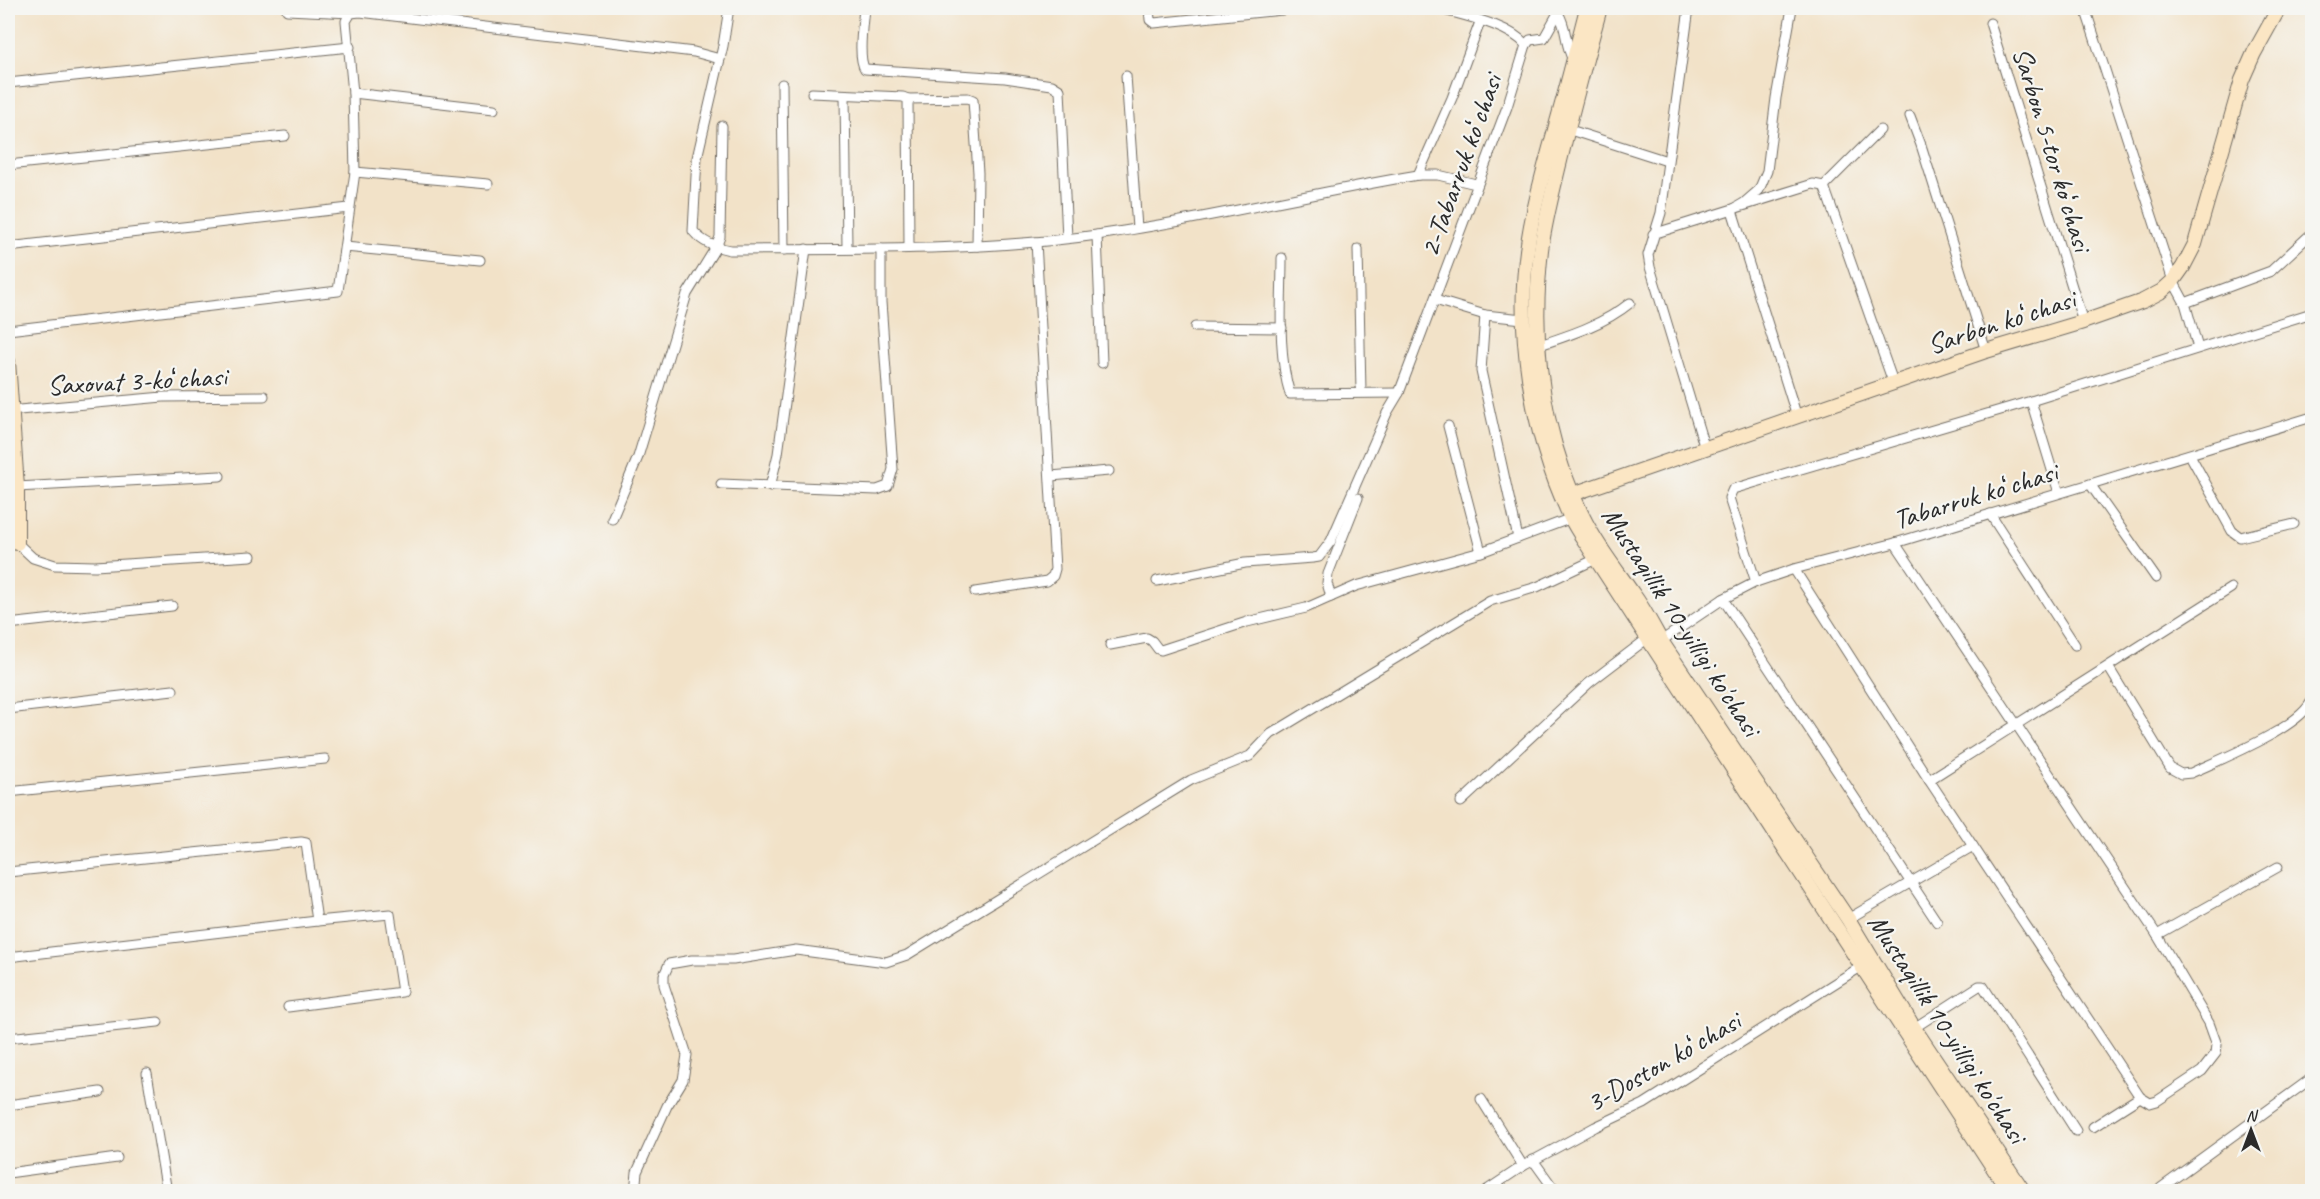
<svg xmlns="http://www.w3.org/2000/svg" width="2320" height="1199" font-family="Caveat,sans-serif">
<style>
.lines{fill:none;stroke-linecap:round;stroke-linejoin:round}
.street-casing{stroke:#716b62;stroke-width:11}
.secondary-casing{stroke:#716b62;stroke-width:16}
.street{stroke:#fff;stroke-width:9}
.secondary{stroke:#fbe6c4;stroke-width:14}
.labels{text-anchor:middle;stroke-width:4.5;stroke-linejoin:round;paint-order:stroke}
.street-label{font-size:28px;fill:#2b2b2b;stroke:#f6f6f2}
</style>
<rect width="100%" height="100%" fill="#f6f6f2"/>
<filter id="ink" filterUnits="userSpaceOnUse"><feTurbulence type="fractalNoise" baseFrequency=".0167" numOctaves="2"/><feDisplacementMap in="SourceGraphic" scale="12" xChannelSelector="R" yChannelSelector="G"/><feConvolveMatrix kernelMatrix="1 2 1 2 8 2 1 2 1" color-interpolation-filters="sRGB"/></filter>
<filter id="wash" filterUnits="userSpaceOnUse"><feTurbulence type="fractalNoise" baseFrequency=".008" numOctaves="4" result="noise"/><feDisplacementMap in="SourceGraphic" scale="24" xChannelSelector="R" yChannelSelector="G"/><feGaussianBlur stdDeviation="1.35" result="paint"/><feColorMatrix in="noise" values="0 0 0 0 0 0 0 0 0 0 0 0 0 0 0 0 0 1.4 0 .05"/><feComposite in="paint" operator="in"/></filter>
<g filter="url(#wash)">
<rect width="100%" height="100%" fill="#f2e2c8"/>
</g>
<g filter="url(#ink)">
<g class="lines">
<defs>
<g id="street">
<path d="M729,8L723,46L697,158L693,231C703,243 715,247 730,250C852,249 976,252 1097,235C1205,220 1310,193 1418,175H1438L1476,184"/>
<path d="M864,8C863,22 857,58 865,69L1005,78L1052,85L1060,90L1067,238"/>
<polyline points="1149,8 1150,20 1154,23 1301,8"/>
<path d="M1437,8C1464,16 1508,24 1526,45"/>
<polyline points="1689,8 1661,213 1648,255 1650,267 1705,449"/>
<polyline points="1792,8 1776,98 1767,171 1759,190 1744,203 1732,210 1797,417"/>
<polyline points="2085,8 2173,281 2185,303 2271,271 2312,233"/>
<polyline points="287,10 351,13"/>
<path d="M1558,13C1568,29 1564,43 1573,60"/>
<polyline points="1990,23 2083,322"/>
<polyline points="1526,45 1530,40 1544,38 1558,13 1557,8"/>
<polyline points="1126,76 1137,228"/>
<polyline points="8,83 350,47"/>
<polyline points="782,84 784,250"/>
<polyline points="353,93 494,109"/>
<polyline points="812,93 903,97 908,99 909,248"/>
<polyline points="845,96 847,248"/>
<polyline points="908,99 968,98 973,100 978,173 977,246"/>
<polyline points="1910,116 1921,145 1986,351"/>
<polyline points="1567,129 1667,161"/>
<polyline points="8,165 285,136"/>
<polyline points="355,172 488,184"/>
<polyline points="1418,175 1452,98 1480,22"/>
<polyline points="1824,186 1880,130"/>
<polyline points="1653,234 1813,184 1824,186 1893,382"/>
<polyline points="1097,235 1102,363"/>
<polyline points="8,247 349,208"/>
<polyline points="345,247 480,260"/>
<polyline points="1358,249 1361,392"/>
<path d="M1282,258C1282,300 1277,353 1290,394L1399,393"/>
<polyline points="1435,300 1485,315 1523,319"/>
<polyline points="2185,303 2198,348"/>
<polyline points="1485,315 1481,371 1518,538"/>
<polyline points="1195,327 1282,328"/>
<polyline points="8,330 338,291 355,172 353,93 346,21 351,13 360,12 694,52 720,59"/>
<path d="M1534,347C1567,336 1603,325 1630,303"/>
<polyline points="2031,401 2059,493"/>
<polyline points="8,411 163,397 264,396"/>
<polyline points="1448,426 1481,552"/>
<polyline points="2190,455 2232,531 2240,537 2294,524"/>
<polyline points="1051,476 1109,471"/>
<polyline points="721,484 877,490 888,486 893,469 881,302 881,249"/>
<polyline points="2090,484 2156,578"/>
<polyline points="17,487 220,476"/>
<polyline points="770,487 778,454 806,249"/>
<polyline points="1990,514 2075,645"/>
<polyline points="612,519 638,457 687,294 716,247 720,237 722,126"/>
<polyline points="1895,543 2157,935 2209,1023 2217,1045 2216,1053 2202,1071 2157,1101 2150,1103 2140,1097"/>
<polyline points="8,544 17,543 33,558 55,565 95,566 251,556"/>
<polyline points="1794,569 1929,780 2140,1097 2093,1127"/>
<polyline points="1157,581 1245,563 1313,558 1319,557 1331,541 1387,413 1399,393 1507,107 1526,45"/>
<polyline points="1756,582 1729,498 1733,489 2031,401 2312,313"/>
<polyline points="975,592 1047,581 1053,576 1055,569 1036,242"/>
<polyline points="1331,597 1327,583 1328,574 1358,498"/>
<polyline points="1723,599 1937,922"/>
<polyline points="8,624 172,606"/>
<polyline points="1661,641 1723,599 1756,582 1794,569 1895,543 2312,417"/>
<polyline points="1110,645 1147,638 1152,641 1158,649 1161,650 1247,622 1306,608 1356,586 1481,552 1577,516"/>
<path d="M2109,668L2170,768L2181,774L2191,773C2221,759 2300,728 2312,700"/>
<polyline points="8,709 173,690"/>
<polyline points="1929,780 2231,588"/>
<polyline points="8,792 325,759"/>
<polyline points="1461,802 1589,683 1648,638"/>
<polyline points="8,872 301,842 306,843 317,921"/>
<polyline points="1848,919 1973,846"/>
<polyline points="2157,935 2278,867"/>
<polyline points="8,957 317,921 390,914 402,992 288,1007"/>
<polyline points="1914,1028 1979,986 1983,986 2076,1131"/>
<polyline points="8,1038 158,1022"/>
<polyline points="147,1073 167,1192"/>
<polyline points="1481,1099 1523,1166"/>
<polyline points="8,1105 100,1092"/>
<polyline points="1533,1160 1556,1192"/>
<polyline points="8,1173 117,1158"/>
<polyline points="635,1192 637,1172 667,1106 683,1080 687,1055 664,985 664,975 669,964 692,960 733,960 796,950 886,962 907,955 1191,780 1250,756 1271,734 1490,601 1537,587 1596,559"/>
<polyline points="1484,1192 1523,1166 1595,1127 1644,1104 1862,966"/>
<polyline points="2160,1192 2161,1188 2312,1078"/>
</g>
<g id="secondary">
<path d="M1587,8C1577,47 1567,87 1556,126C1546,163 1535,199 1529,237C1514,327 1531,434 1570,516C1577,531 1588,545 1596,559L2009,1192"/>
<path d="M1600,8C1586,59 1572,110 1560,161C1553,190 1545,220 1541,250C1531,340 1541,432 1582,515C1596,544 1615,568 1633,594C1644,609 1652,625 1661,641L1848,919L1914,1028L2024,1192"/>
<polyline points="8,361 17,487 17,543"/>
<polyline points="1567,496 1986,351 2083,322 2143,301 2162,291 2173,281 2183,267 2195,244 2242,80 2254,53 2279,8"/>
</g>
</defs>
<use href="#street" class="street-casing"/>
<use href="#secondary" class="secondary-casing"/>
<use href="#street" class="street"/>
<use href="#secondary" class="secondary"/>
</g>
</g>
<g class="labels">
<g class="street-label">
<text transform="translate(2053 149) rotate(73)" y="10">Sarbon 5-tor koʻchasi</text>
<text transform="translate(1460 165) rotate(-70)" y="10">2-Tabarruk koʻchasi</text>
<text transform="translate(2001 321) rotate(-18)" y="10">Sarbon koʻchasi</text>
<text transform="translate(137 380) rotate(-3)" y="10">Saxovat 3-koʻchasi</text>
<text transform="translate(1975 495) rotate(-17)" y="10">Tabarruk koʻchasi</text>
<text transform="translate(1682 621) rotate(57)" y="10">Mustaqillik 10-yilligi ko'chasi</text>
<text transform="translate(1948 1028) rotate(57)" y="10">Mustaqillik 10-yilligi ko'chasi</text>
<text transform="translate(1663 1061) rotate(-30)" y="10">3-Doston koʻchasi</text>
</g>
</g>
<rect width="2320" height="1199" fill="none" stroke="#f6f6f2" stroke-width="30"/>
<g transform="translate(2251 1130)" stroke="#f6f6f2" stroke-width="4.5" paint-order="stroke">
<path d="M0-4.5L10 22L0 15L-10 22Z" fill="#2b2b2b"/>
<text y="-9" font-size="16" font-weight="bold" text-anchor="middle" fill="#2b2b2b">N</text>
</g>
</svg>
